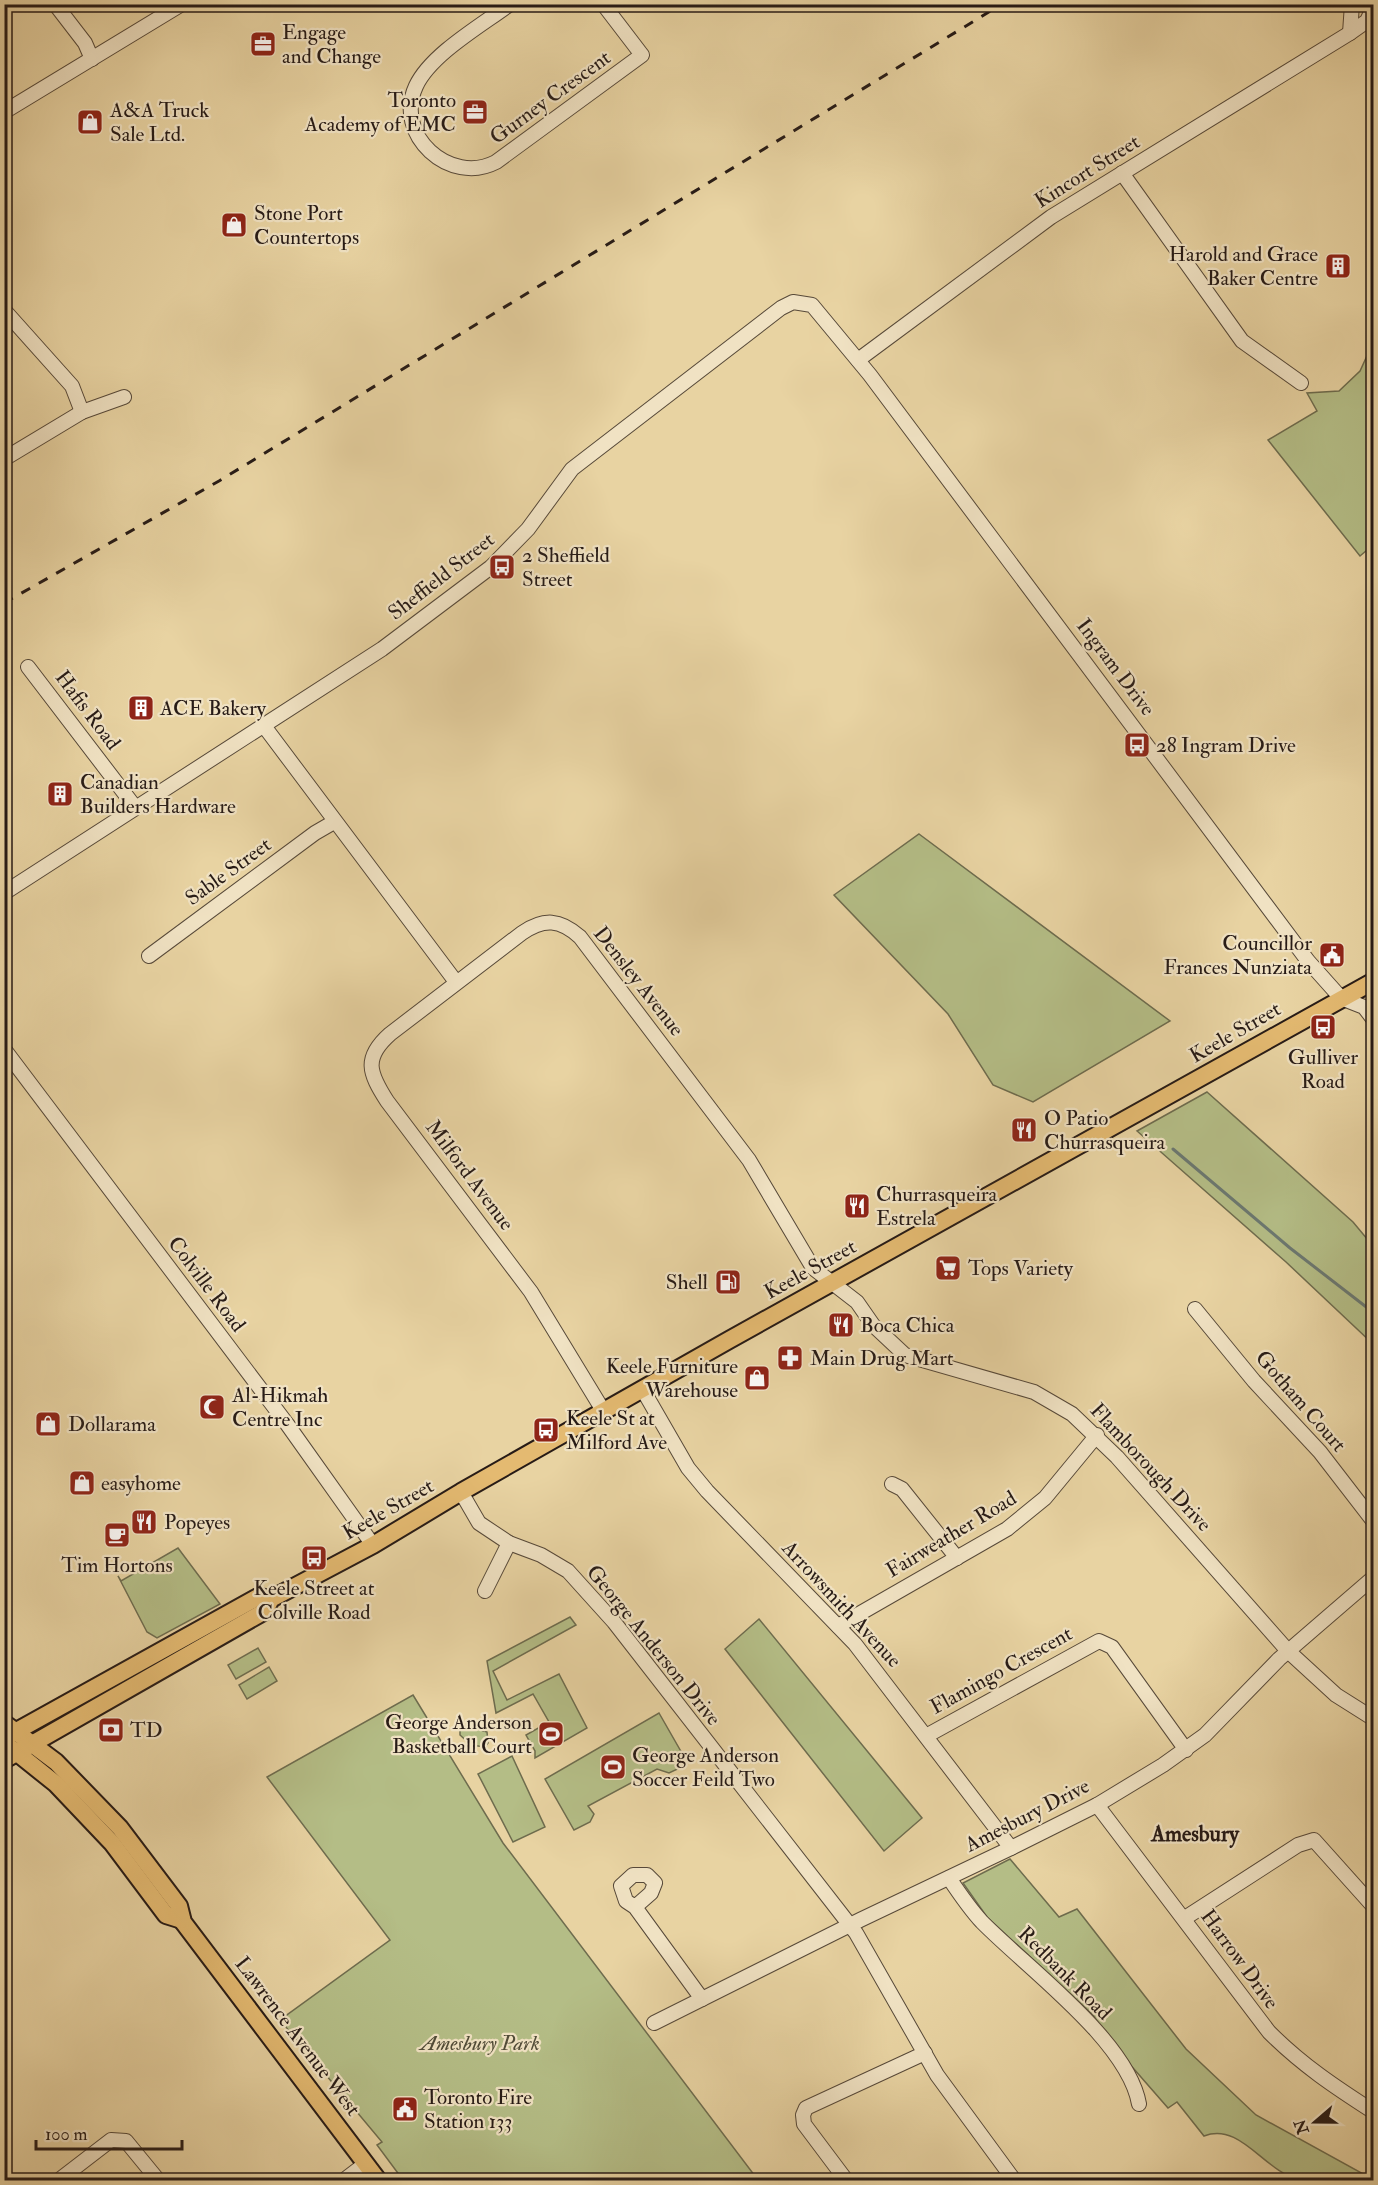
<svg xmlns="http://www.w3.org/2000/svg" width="1378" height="2185" font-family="'IM FELL Double Pica',serif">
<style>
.green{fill:#b4bd86;stroke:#6e6c4e;stroke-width:1.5}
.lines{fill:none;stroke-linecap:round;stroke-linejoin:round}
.stream{stroke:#6b7871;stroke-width:3}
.minor-casing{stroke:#574939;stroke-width:16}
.major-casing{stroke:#271b16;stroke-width:20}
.minor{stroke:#f0e2c3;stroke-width:14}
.major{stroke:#e4ba71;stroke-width:16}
.rail{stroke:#271b16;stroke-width:3;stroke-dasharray:10 10;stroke-linecap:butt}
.labels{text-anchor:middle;stroke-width:4.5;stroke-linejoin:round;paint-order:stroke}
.poi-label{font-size:21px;fill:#271b16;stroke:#f0e2c3;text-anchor:start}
.street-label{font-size:21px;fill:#271b16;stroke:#f0e2c3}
.park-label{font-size:21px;font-style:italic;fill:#514c38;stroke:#f0e2c3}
.neighbourhood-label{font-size:22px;font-weight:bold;fill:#271b16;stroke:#f0e2c3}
</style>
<rect width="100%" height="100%" fill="#e8d3a2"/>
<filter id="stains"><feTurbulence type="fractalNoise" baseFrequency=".00333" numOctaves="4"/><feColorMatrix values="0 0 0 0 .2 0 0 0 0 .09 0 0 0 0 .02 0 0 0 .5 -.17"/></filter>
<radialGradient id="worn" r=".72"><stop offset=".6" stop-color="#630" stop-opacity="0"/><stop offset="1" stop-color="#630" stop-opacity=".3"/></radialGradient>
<g class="green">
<polygon points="1373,320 1373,545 1360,556 1268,440 1317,411 1307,393 1339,391 1360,371 1371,347 1368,327"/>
<polygon points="919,834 1170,1021 1033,1102 993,1085 948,1014 834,895"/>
<polygon points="1207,1092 1353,1222 1373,1246 1373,1344 1286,1262 1137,1131"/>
<polygon points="178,1548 220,1604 157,1638 147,1632 118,1576 121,1581"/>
<polygon points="570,1617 576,1625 493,1671 507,1700 559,1674 587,1728 535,1758 535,1751 526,1735 549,1722 533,1694 496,1713 487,1661"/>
<polygon points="759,1619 922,1818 884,1851 725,1649"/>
<polygon points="258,1648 266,1662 236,1679 228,1665"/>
<polygon points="269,1667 277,1681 247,1699 239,1685"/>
<polygon points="413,1695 503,1843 758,2180 403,2180 377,2145 382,2142 280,2020 390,1940 267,1777"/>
<polygon points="659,1713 683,1755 678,1758 684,1766 669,1773 657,1769 588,1806 594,1814 590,1822 574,1830 545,1779"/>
<polygon points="467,1726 487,1732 488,1743 485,1747 471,1745 460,1735 460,1729"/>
<polygon points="512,1756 545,1827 513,1842 478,1774"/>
<path d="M1010,1859L1059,1917L1077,1909L1186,2049L1256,2115L1367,2176L1365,2180C1345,2180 1319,2185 1300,2180C1263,2171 1241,2122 1204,2136L1177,2102L1168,2108L1113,2045L1093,2015L987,1917L963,1883Z"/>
</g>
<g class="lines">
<polyline class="stream" points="1173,1149 1290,1248 1374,1313"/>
<defs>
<g id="minor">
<polyline points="55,4 85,43 92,59"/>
<path d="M510,4C482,25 431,54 416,86C393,135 450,186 496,162L642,55L603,4"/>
<polyline points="1350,33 1352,4"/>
<polyline points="4,112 182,4"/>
<polyline points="1122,173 1242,341 1301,383"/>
<polyline points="4,310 72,386 82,412"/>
<polyline points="858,360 1051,217 1350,33 1367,21 1374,6"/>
<polyline points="4,459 82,412 124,397"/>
<polyline points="28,667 135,807"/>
<polyline points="264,726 456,982"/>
<polyline points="4,893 382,649 491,567 528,529 572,469 781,308 793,302 812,305 870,375 1308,961 1341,998 1364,1007 1374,1020"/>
<polyline points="149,956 315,833 334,822"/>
<polyline points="4,1049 287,1424 373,1545"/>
<polyline points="1195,1309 1254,1381 1320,1452 1374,1522"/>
<polyline points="643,1390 688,1468 707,1491 855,1644 1011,1848"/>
<path d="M604,1412L531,1292L387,1101C369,1073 363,1058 390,1034L522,933C544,918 560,919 580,937L749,1160L813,1268L857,1302L873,1325L905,1355L1034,1392L1072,1414L1117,1457L1288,1651L1336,1695L1374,1719"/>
<polyline points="892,1484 902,1489 957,1558"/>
<polyline points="461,1492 479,1523 509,1543 541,1555 568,1571 614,1622 856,1933 937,2075 1014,2180"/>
<polyline points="485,1591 509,1543"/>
<polyline points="838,1626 1007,1529 1045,1498 1097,1435"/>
<polyline points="926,1736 1099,1641 1112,1647 1186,1750"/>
<path d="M1097,1805L1269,2032C1302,2065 1335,2087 1374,2112"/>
<path d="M949,1878C959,1893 969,1908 982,1922C1027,1968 1128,2041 1139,2104"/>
<polyline points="635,1907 626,1901 621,1886 633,1875 647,1875 655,1883 651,1893 635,1907 702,1999"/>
<polyline points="1185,1918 1298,1845 1314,1840 1374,1907"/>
<polyline points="654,2023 860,1920 1011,1848 1097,1805 1163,1765 1205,1735 1279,1659 1374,1577"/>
<polyline points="59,2180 111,2140 126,2141 158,2180"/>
<polyline points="344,2180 365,2164"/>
<polyline points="846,2180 804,2124 803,2115 806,2108 925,2053"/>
</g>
<g id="major">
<polyline points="4,1723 56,1762 120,1828 179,1906 183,1922 378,2180"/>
<polyline points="4,1738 258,1597 271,1599"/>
<polyline points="11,1748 56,1784 112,1843 166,1915 182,1920"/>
<polyline points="4,1760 265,1611 271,1599 373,1545 461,1492 729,1340 1374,981"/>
</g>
</defs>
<use href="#minor" class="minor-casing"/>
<use href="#major" class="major-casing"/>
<use href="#minor" class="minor"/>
<use href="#major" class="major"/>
<polyline class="rail" points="4,603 219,481 1002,4"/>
</g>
<defs>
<symbol id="office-square" viewBox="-11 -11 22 22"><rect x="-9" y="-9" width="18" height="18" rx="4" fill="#8f2418" stroke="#f0e2c3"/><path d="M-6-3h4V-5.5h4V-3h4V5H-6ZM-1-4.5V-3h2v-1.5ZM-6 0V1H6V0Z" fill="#fff"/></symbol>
<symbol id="shop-square" viewBox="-11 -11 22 22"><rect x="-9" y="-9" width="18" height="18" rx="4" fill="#8f2418" stroke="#f0e2c3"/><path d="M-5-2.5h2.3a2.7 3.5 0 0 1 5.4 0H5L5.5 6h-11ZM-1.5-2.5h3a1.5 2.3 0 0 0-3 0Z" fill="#fff"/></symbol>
<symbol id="building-square" viewBox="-11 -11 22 22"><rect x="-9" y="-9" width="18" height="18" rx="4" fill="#8f2418" stroke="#f0e2c3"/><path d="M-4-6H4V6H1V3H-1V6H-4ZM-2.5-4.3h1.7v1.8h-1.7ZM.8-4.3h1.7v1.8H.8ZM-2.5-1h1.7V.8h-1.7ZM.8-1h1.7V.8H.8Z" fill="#fff"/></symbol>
<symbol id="bus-square" viewBox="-11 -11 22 22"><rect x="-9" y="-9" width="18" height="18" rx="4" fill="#8f2418" stroke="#f0e2c3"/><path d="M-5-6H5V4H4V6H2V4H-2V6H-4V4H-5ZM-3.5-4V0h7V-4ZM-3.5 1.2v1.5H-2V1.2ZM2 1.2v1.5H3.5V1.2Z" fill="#fff"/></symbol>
<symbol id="civic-square" viewBox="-11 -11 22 22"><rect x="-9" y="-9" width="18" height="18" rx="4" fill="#8f2418" stroke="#f0e2c3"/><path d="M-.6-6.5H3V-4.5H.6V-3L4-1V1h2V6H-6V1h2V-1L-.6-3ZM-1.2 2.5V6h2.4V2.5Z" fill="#fff"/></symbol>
<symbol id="restaurant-square" viewBox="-11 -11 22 22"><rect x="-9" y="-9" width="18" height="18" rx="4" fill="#8f2418" stroke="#f0e2c3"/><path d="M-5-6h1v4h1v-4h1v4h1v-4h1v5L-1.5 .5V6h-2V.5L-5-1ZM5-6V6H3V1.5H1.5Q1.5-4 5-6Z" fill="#fff"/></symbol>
<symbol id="supermarket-square" viewBox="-11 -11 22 22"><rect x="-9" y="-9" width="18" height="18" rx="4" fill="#8f2418" stroke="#f0e2c3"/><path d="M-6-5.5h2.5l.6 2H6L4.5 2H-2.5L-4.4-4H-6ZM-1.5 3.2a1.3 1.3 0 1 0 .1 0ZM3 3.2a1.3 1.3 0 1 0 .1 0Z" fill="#fff"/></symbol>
<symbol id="fuel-square" viewBox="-11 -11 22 22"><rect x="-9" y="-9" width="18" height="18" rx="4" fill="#8f2418" stroke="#f0e2c3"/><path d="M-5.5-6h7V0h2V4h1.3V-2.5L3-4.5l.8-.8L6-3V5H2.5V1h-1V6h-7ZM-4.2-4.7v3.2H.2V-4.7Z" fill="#fff"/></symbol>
<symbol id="pharmacy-square" viewBox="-11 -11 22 22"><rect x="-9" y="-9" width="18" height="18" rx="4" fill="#8f2418" stroke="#f0e2c3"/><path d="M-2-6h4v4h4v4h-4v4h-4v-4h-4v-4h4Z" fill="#fff"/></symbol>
<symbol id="mosque-square" viewBox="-11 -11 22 22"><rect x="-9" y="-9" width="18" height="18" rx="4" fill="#8f2418" stroke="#f0e2c3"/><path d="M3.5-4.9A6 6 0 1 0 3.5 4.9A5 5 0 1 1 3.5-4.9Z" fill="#fff"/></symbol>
<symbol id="cafe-square" viewBox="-11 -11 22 22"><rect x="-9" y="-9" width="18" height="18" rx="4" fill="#8f2418" stroke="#f0e2c3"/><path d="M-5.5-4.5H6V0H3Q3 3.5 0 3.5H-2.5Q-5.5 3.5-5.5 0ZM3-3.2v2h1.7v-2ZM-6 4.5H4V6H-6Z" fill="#fff"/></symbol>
<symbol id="bank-square" viewBox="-11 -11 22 22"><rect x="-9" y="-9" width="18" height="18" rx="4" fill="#8f2418" stroke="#f0e2c3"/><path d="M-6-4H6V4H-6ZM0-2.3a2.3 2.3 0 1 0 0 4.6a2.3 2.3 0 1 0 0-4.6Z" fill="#fff"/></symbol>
<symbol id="stadium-square" viewBox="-11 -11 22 22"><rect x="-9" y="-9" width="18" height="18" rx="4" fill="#8f2418" stroke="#f0e2c3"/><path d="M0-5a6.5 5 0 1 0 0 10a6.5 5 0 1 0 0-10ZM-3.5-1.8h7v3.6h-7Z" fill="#fff"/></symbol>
</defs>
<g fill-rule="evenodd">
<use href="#office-square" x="248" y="29" width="30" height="30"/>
<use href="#office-square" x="460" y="97" width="30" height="30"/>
<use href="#shop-square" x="75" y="107" width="30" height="30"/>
<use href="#shop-square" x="219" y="210" width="30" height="30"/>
<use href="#building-square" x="1323" y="251" width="30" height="30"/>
<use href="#bus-square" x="487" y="552" width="30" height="30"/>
<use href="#building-square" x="126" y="693" width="30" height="30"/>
<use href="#bus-square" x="1122" y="730" width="30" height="30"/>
<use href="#building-square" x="45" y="779" width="30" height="30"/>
<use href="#civic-square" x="1317" y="940" width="30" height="30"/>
<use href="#bus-square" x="1308" y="1012" width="30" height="30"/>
<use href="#restaurant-square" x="1009" y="1115" width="30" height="30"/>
<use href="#restaurant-square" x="842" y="1191" width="30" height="30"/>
<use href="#supermarket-square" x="933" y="1253" width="30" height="30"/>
<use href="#fuel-square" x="713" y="1267" width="30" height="30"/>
<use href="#restaurant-square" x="826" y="1310" width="30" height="30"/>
<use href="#pharmacy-square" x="775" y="1343" width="30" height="30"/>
<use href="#shop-square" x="742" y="1363" width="30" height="30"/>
<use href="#mosque-square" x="197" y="1392" width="30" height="30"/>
<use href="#shop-square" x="33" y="1409" width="30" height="30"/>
<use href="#bus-square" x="531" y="1415" width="30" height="30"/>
<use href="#shop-square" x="67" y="1468" width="30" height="30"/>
<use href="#restaurant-square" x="129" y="1507" width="30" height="30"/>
<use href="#cafe-square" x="102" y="1520" width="30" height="30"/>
<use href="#bus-square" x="299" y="1543" width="30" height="30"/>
<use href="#bank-square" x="96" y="1715" width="30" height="30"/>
<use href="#stadium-square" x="536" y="1719" width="30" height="30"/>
<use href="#stadium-square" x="598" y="1752" width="30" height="30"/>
<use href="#civic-square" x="390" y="2094" width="30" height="30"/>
</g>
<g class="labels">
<g class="poi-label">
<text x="282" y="39">Engage<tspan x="282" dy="24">and Change</tspan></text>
<text x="456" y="107" text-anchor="end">Toronto<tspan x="456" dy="24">Academy of EMC</tspan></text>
<text x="110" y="117">A&amp;A Truck<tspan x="110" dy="24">Sale Ltd.</tspan></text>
<text x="254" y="220">Stone Port<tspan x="254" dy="24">Countertops</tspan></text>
<text x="1318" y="261" text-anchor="end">Harold and Grace<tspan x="1318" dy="24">Baker Centre</tspan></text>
<text x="522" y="562">2 Sheffield<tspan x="522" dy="24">Street</tspan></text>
<text x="160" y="715">ACE Bakery</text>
<text x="1156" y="752">28 Ingram Drive</text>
<text x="80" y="789">Canadian<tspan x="80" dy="24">Builders Hardware</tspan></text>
<text x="1312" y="950" text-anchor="end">Councillor<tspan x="1312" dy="24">Frances Nunziata</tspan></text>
<text x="1323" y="1064" text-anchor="middle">Gulliver<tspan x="1323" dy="24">Road</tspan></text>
<text x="1044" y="1125">O Patio<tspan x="1044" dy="24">Churrasqueira</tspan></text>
<text x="876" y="1201">Churrasqueira<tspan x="876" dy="24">Estrela</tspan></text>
<text x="968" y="1275">Tops Variety</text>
<text x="708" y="1289" text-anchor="end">Shell</text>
<text x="860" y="1332">Boca Chica</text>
<text x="810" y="1365">Main Drug Mart</text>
<text x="738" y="1373" text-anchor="end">Keele Furniture<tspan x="738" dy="24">Warehouse</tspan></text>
<text x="232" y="1402">Al-Hikmah<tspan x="232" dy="24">Centre Inc</tspan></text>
<text x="566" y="1425">Keele St at<tspan x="566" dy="24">Milford Ave</tspan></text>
<text x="68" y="1431">Dollarama</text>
<text x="101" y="1490">easyhome</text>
<text x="164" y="1529">Popeyes</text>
<text x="117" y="1572" text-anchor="middle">Tim Hortons</text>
<text x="314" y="1595" text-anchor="middle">Keele Street at<tspan x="314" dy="24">Colville Road</tspan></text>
<text x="532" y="1729" text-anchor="end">George Anderson<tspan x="532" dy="24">Basketball Court</tspan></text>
<text x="130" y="1737">TD</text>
<text x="632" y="1762">George Anderson<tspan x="632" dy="24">Soccer Feild Two</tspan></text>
<text x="424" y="2104">Toronto Fire<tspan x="424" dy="24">Station 133</tspan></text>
</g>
<g class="street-label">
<text transform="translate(550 97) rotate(-36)" y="7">Gurney Crescent</text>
<text transform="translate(1087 171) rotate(-32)" y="7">Kincort Street</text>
<text transform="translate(441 576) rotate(-38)" y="7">Sheffield Street</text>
<text transform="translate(1116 667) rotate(53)" y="7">Ingram Drive</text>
<text transform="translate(88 710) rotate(53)" y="7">Hafis Road</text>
<text transform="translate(228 871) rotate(-36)" y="7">Sable Street</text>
<text transform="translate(639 981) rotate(52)" y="7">Densley Avenue</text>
<text transform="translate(1235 1032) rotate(-30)" y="7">Keele Street</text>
<text transform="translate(470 1175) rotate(53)" y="7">Milford Avenue</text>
<text transform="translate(810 1269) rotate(-29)" y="7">Keele Street</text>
<text transform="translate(207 1284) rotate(53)" y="7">Colville Road</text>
<text transform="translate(1301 1401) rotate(49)" y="7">Gotham Court</text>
<text transform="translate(1151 1467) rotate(47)" y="7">Flamborough Drive</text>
<text transform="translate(388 1509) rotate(-30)" y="7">Keele Street</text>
<text transform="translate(951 1534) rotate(-31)" y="7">Fairweather Road</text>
<text transform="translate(842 1604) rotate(47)" y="7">Arrowsmith Avenue</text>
<text transform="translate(654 1645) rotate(51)" y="7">George Anderson Drive</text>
<text transform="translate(1001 1670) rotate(-29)" y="7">Flamingo Crescent</text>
<text transform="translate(1027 1815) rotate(-27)" y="7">Amesbury Drive</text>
<text transform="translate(1240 1959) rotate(54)" y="7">Harrow Drive</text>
<text transform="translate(1065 1973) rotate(45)" y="7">Redbank Road</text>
<text transform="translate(298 2036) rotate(53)" y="7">Lawrence Avenue West</text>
</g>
<g class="park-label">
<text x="480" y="2050">Amesbury Park</text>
</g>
<g class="neighbourhood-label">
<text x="1195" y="1841">Amesbury</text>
</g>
</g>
<rect width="1378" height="2185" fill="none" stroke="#e8d3a2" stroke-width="24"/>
<rect x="6" y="6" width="1366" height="2173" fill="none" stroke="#271b16" stroke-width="3"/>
<rect x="12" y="12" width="1354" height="2161" fill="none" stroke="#271b16" stroke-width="1.5"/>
<g transform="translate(1315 2122) rotate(250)" stroke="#f0e2c3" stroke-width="4.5" paint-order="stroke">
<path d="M0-4.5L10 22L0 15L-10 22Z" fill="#271b16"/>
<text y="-9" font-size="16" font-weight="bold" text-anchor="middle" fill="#271b16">N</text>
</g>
<path d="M36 2140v9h146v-9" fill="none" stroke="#271b16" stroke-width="3"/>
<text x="45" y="2140" font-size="18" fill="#271b16" stroke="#f0e2c3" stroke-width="4.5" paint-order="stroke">100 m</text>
<rect width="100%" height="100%" filter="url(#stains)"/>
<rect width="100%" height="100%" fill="url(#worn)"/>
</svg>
